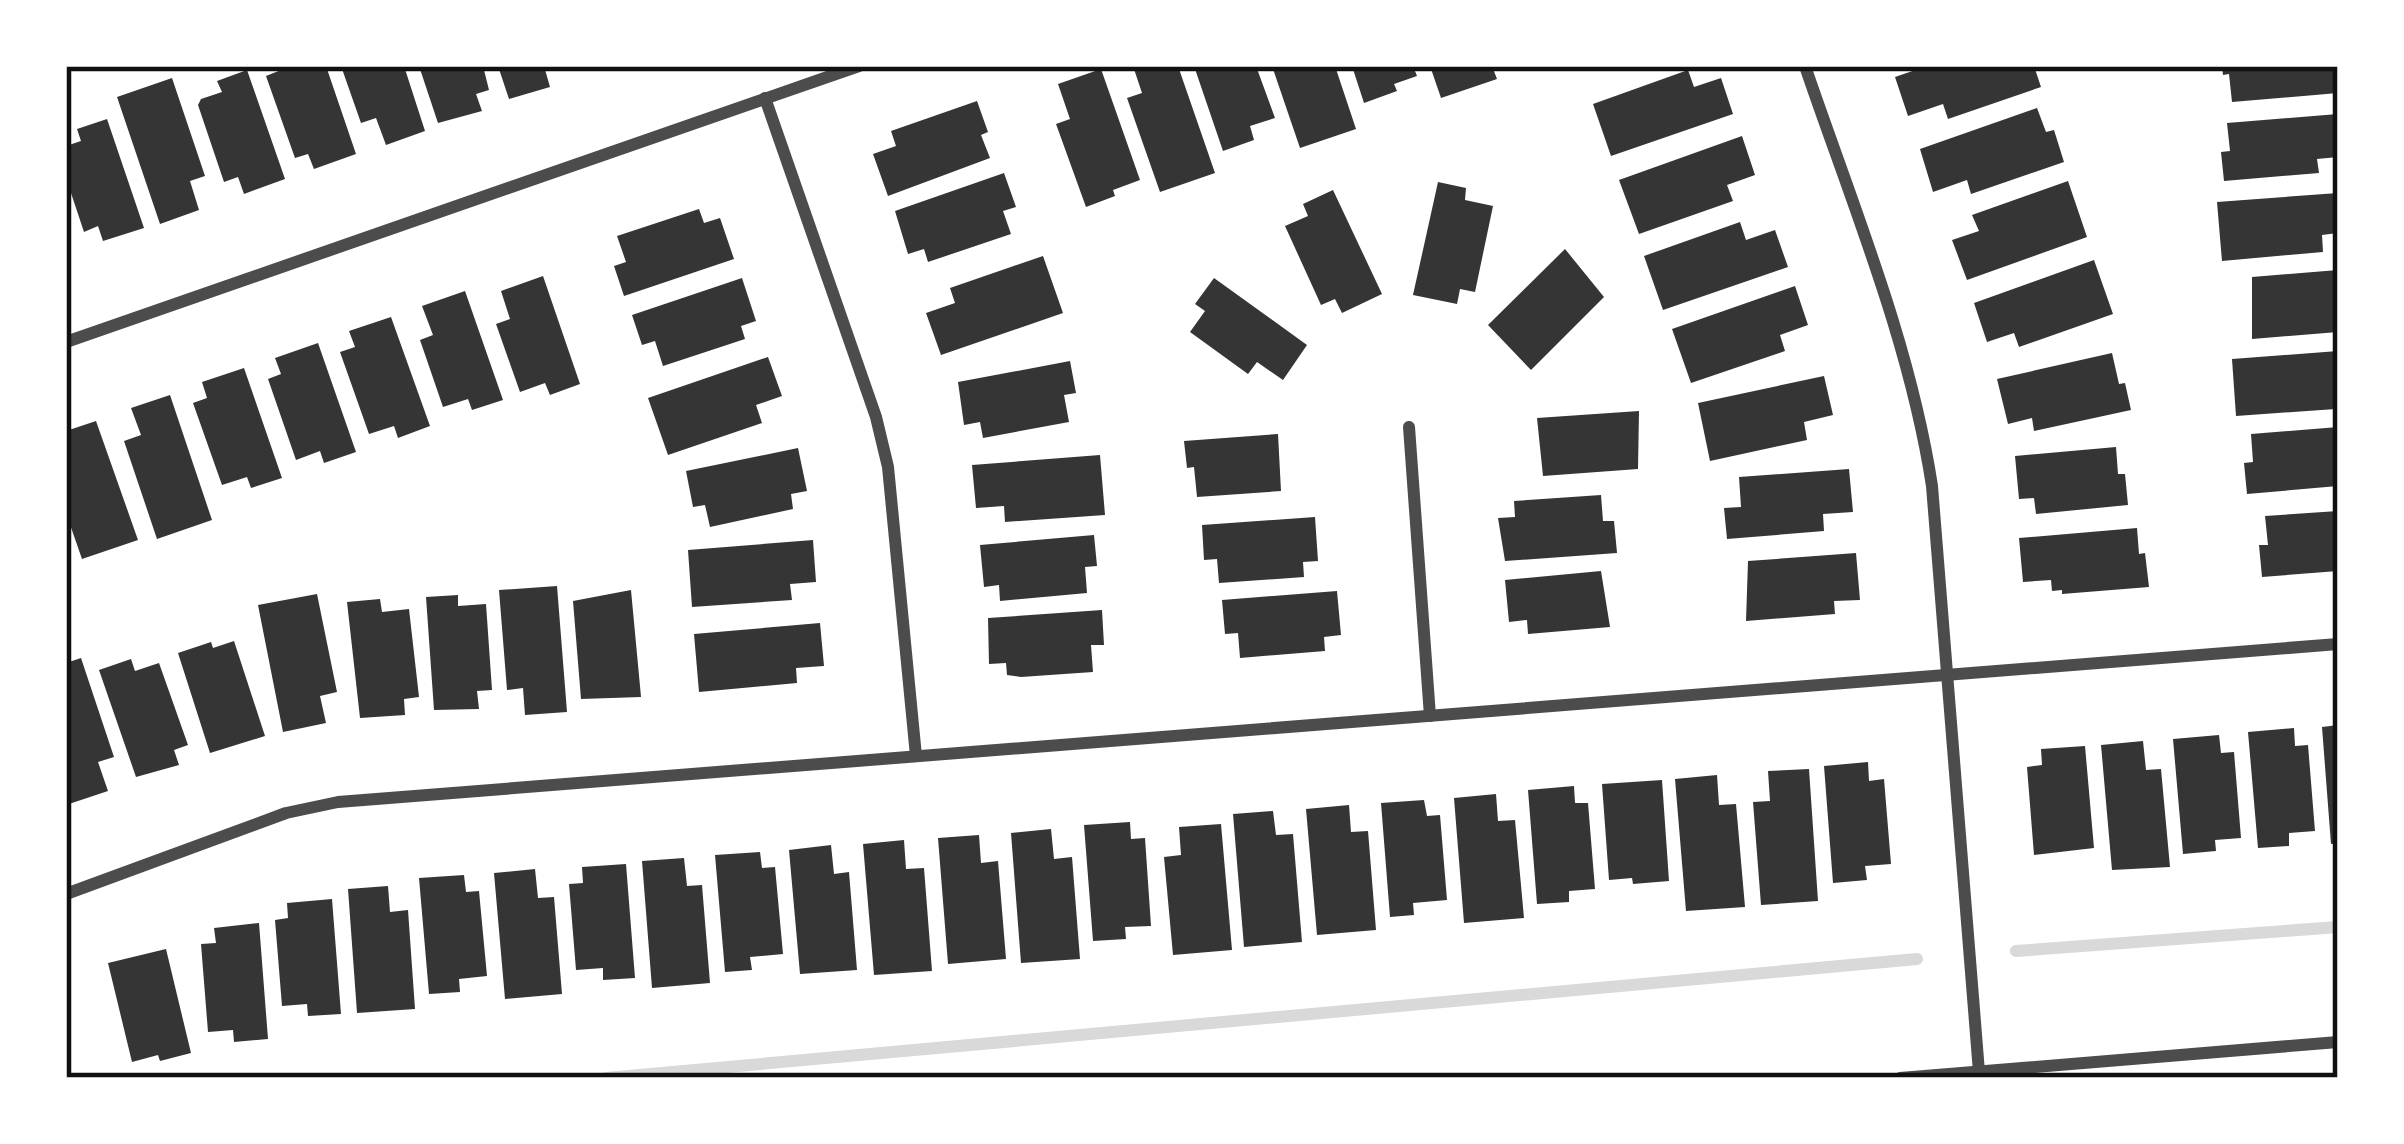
<svg xmlns="http://www.w3.org/2000/svg" width="2404" height="1144" font-family="'Fira Sans Condensed',sans-serif">
<style>
.lines{fill:none;stroke-linecap:round;stroke-linejoin:round}
.stream{stroke:#d9d9d9;stroke-width:12}
.building{fill:#353535}
.minor{stroke:#4c4c4c;stroke-width:12}
.neatline{fill:none;stroke:#111;stroke-width:4.5}
</style>
<rect width="100%" height="100%" fill="#fff"/>
<g class="lines">
<g class="stream">
<polyline points="2016,951 2338,927"/>
<polyline points="606,1078 1917,959"/>
</g>
</g>
<g class="building">
<polygon points="291,66 326,66 356,154 314,169 308,154 295,158 266,76"/>
<polygon points="341,66 404,66 425,131 386,145 376,118 361,123"/>
<polygon points="419,66 483,66 489,90 476,94 482,111 438,123"/>
<polygon points="498,66 544,66 550,87 509,99"/>
<polygon points="1133,66 1178,66 1215,173 1160,192 1127,98 1142,93"/>
<polygon points="1194,66 1256,66 1275,118 1250,126 1254,140 1223,151"/>
<polygon points="1272,66 1335,66 1356,129 1300,148"/>
<polygon points="1352,66 1413,66 1417,76 1394,84 1397,91 1364,103"/>
<polygon points="1430,66 1492,66 1497,79 1441,98"/>
<polygon points="1927,66 2034,66 2041,87 1948,119 1943,104 1908,116 1895,77"/>
<polygon points="2222,66 2337,66 2338,93 2232,102 2229,74 2223,75"/>
<polygon points="1101,69 1140,180 1113,190 1115,196 1086,207 1056,124 1070,119 1058,84"/>
<polygon points="247,70 285,179 244,194 238,177 224,182 198,105 201,99 222,92 217,81"/>
<polygon points="1688,70 1694,87 1721,78 1733,114 1611,156 1593,104"/>
<polygon points="172,78 205,176 190,181 199,210 160,224 117,97"/>
<polygon points="977,101 988,132 981,135 990,158 888,196 873,154 896,146 891,131"/>
<polygon points="2037,108 2046,132 2054,130 2064,162 1971,194 1967,180 1933,192 1920,149"/>
<polygon points="2338,114 2338,157 2317,159 2319,173 2224,181 2221,152 2230,151 2227,123"/>
<polygon points="107,119 144,228 103,241 98,226 84,232 66,178 66,146 81,141 77,129"/>
<polygon points="1742,136 1755,175 1727,185 1733,201 1639,234 1619,180"/>
<polygon points="1004,173 1016,207 1003,211 1011,234 928,262 924,249 908,254 895,211"/>
<polygon points="2068,181 2087,237 1967,280 1952,240 1979,231 1972,215"/>
<polygon points="1438,182 1466,188 1465,200 1493,206 1475,292 1460,289 1457,304 1413,295"/>
<polygon points="1333,190 1382,294 1342,313 1335,299 1321,305 1285,226 1308,216 1303,204"/>
<polygon points="2338,193 2338,233 2322,235 2323,252 2222,261 2217,202"/>
<polygon points="699,209 704,223 720,218 734,259 624,296 614,266 626,262 617,236"/>
<polygon points="1740,222 1746,240 1775,230 1788,267 1663,310 1644,256"/>
<polygon points="1565,249 1604,297 1531,370 1488,325"/>
<polygon points="1043,256 1063,313 941,355 926,313 955,303 950,288"/>
<polygon points="2094,260 2113,314 2019,347 2014,333 1987,342 1974,303"/>
<polygon points="2338,270 2338,332 2252,339 2252,277"/>
<polygon points="543,276 580,384 550,395 545,383 520,392 496,324 510,319 501,291"/>
<polygon points="742,278 756,321 741,326 745,339 663,366 655,341 642,345 632,315"/>
<polygon points="1214,278 1307,345 1283,380 1257,362 1248,374 1190,332 1205,311 1195,304"/>
<polygon points="1795,286 1808,325 1780,335 1785,351 1691,383 1672,329"/>
<polygon points="465,291 503,400 472,410 468,399 443,407 420,340 433,335 422,306"/>
<polygon points="391,317 430,426 398,438 394,426 369,434 340,352 355,347 349,331"/>
<polygon points="318,343 356,452 324,463 320,451 296,460 268,379 281,374 275,358"/>
<polygon points="2338,351 2336,409 2236,416 2232,359"/>
<polygon points="2112,353 2119,384 2125,383 2131,410 2034,431 2032,418 2008,424 1997,379"/>
<polygon points="768,357 782,396 756,405 762,423 668,455 648,398"/>
<polygon points="1070,361 1076,393 1064,395 1069,422 983,438 980,422 964,425 958,382"/>
<polygon points="244,368 282,478 251,488 247,477 222,485 193,403 207,398 202,382"/>
<polygon points="1824,376 1833,415 1804,422 1807,440 1710,461 1698,403"/>
<polygon points="170,395 212,520 157,539 124,441 141,435 131,408"/>
<polygon points="1639,411 1638,469 1543,476 1537,418"/>
<polygon points="96,421 138,540 82,559 66,513 66,431"/>
<polygon points="2338,427 2338,486 2247,494 2244,463 2253,462 2251,434"/>
<polygon points="1278,434 1281,491 1197,497 1194,467 1187,468 1184,441"/>
<polygon points="2116,447 2118,474 2125,474 2128,505 2036,514 2034,498 2019,499 2015,456"/>
<polygon points="798,448 807,491 791,494 793,509 710,527 705,505 693,507 686,471"/>
<polygon points="1100,455 1105,515 1005,522 1004,506 976,508 972,465"/>
<polygon points="1849,469 1853,512 1823,514 1824,531 1727,539 1724,508 1741,507 1739,477"/>
<polygon points="1601,495 1603,521 1614,521 1617,553 1505,561 1498,518 1515,517 1514,501"/>
<polygon points="2338,511 2338,571 2262,577 2259,545 2268,545 2265,516"/>
<polygon points="1315,517 1318,561 1303,562 1304,577 1219,583 1217,559 1204,560 1202,525"/>
<polygon points="2137,528 2139,554 2145,553 2149,587 2062,594 2062,590 2052,591 2051,580 2023,582 2019,538"/>
<polygon points="1094,535 1097,566 1085,567 1087,593 1000,601 999,585 984,587 980,545"/>
<polygon points="813,540 816,582 790,584 792,600 692,607 688,550"/>
<polygon points="1856,553 1860,600 1834,601 1835,614 1746,621 1748,561"/>
<polygon points="1601,571 1610,627 1528,634 1527,620 1509,622 1505,580"/>
<polygon points="557,586 567,712 525,715 523,688 507,690 499,590"/>
<polygon points="631,590 641,697 581,699 573,601"/>
<polygon points="1337,591 1341,635 1324,637 1325,651 1240,658 1238,633 1225,634 1222,600"/>
<polygon points="317,594 337,692 320,696 326,723 283,732 258,605"/>
<polygon points="458,595 458,606 486,604 492,690 477,691 479,709 434,710 426,597"/>
<polygon points="380,599 382,612 409,609 419,697 404,699 405,715 360,718 347,602"/>
<polygon points="1102,610 1104,645 1091,645 1093,672 1021,677 1007,675 1006,663 989,664 988,618"/>
<polygon points="820,623 824,666 796,668 797,683 699,692 694,634"/>
<polygon points="234,641 265,736 210,753 178,653 211,642 213,648"/>
<polygon points="81,658 114,757 98,762 108,791 69,804 66,795 66,663"/>
<polygon points="131,659 135,671 159,663 188,745 174,750 179,765 136,777 99,670"/>
<polygon points="2338,725 2338,843 2331,844 2322,727"/>
<polygon points="2294,728 2295,746 2308,745 2315,831 2289,833 2289,846 2258,848 2248,732"/>
<polygon points="2219,735 2221,753 2234,752 2241,838 2215,840 2216,851 2183,854 2173,739"/>
<polygon points="2143,741 2146,770 2161,769 2170,867 2112,870 2101,745"/>
<polygon points="2085,746 2094,848 2034,855 2027,767 2042,765 2041,749"/>
<polygon points="1868,762 1869,781 1884,779 1891,864 1865,866 1867,880 1833,883 1824,766"/>
<polygon points="1809,769 1818,901 1761,905 1753,802 1770,801 1768,771"/>
<polygon points="1717,775 1719,805 1736,804 1745,907 1686,911 1675,779"/>
<polygon points="1662,780 1669,881 1633,884 1632,878 1609,880 1602,784"/>
<polygon points="1574,786 1575,803 1588,803 1595,889 1569,891 1569,902 1537,904 1528,790"/>
<polygon points="1496,794 1498,821 1515,820 1524,918 1464,923 1454,798"/>
<polygon points="1424,800 1427,816 1440,815 1447,900 1413,903 1414,915 1390,917 1381,803"/>
<polygon points="1349,805 1351,832 1368,831 1376,930 1317,935 1306,809"/>
<polygon points="1273,811 1276,835 1293,834 1302,942 1244,947 1233,814"/>
<polygon points="1130,822 1131,839 1145,838 1151,926 1125,927 1126,939 1093,941 1084,825"/>
<polygon points="1221,824 1232,950 1173,955 1164,857 1181,855 1179,827"/>
<polygon points="1051,829 1054,859 1072,857 1080,959 1021,963 1011,833"/>
<polygon points="979,835 981,863 998,861 1006,959 948,964 938,838"/>
<polygon points="904,840 906,869 924,868 932,971 874,975 863,844"/>
<polygon points="831,845 834,874 849,872 857,970 800,974 789,850"/>
<polygon points="760,852 762,868 775,867 783,954 750,957 752,970 725,972 715,855"/>
<polygon points="684,858 687,886 702,885 710,983 652,988 642,861"/>
<polygon points="626,864 635,978 603,980 603,968 576,970 569,884 583,883 582,867"/>
<polygon points="535,869 538,898 554,897 562,994 505,999 494,873"/>
<polygon points="464,875 466,892 479,891 487,976 459,979 460,992 429,994 419,878"/>
<polygon points="388,886 390,912 408,910 415,1009 357,1013 348,889"/>
<polygon points="332,899 341,1014 308,1016 307,1004 282,1006 275,920 288,918 287,903"/>
<polygon points="259,923 268,1039 234,1042 233,1030 208,1032 201,944 216,943 214,928"/>
<polygon points="166,949 191,1053 160,1061 158,1055 132,1062 108,963"/>
</g>
<g class="lines">
<g class="minor">
<path d="M1805,66C1852,204 1910,342 1932,486L1979,1072"/>
<polyline points="765,98 876,417 888,467 916,756"/>
<polyline points="66,342 859,66"/>
<polyline points="1409,427 1430,716"/>
<polyline points="66,894 286,813 338,802 2338,644"/>
<polyline points="1900,1078 2338,1042"/>
</g>
</g>
<rect width="2404" height="1144" fill="none" stroke="#ffffff" stroke-width="138"/>
<rect x="69" y="69" width="2266" height="1006" class="neatline"/>
</svg>
